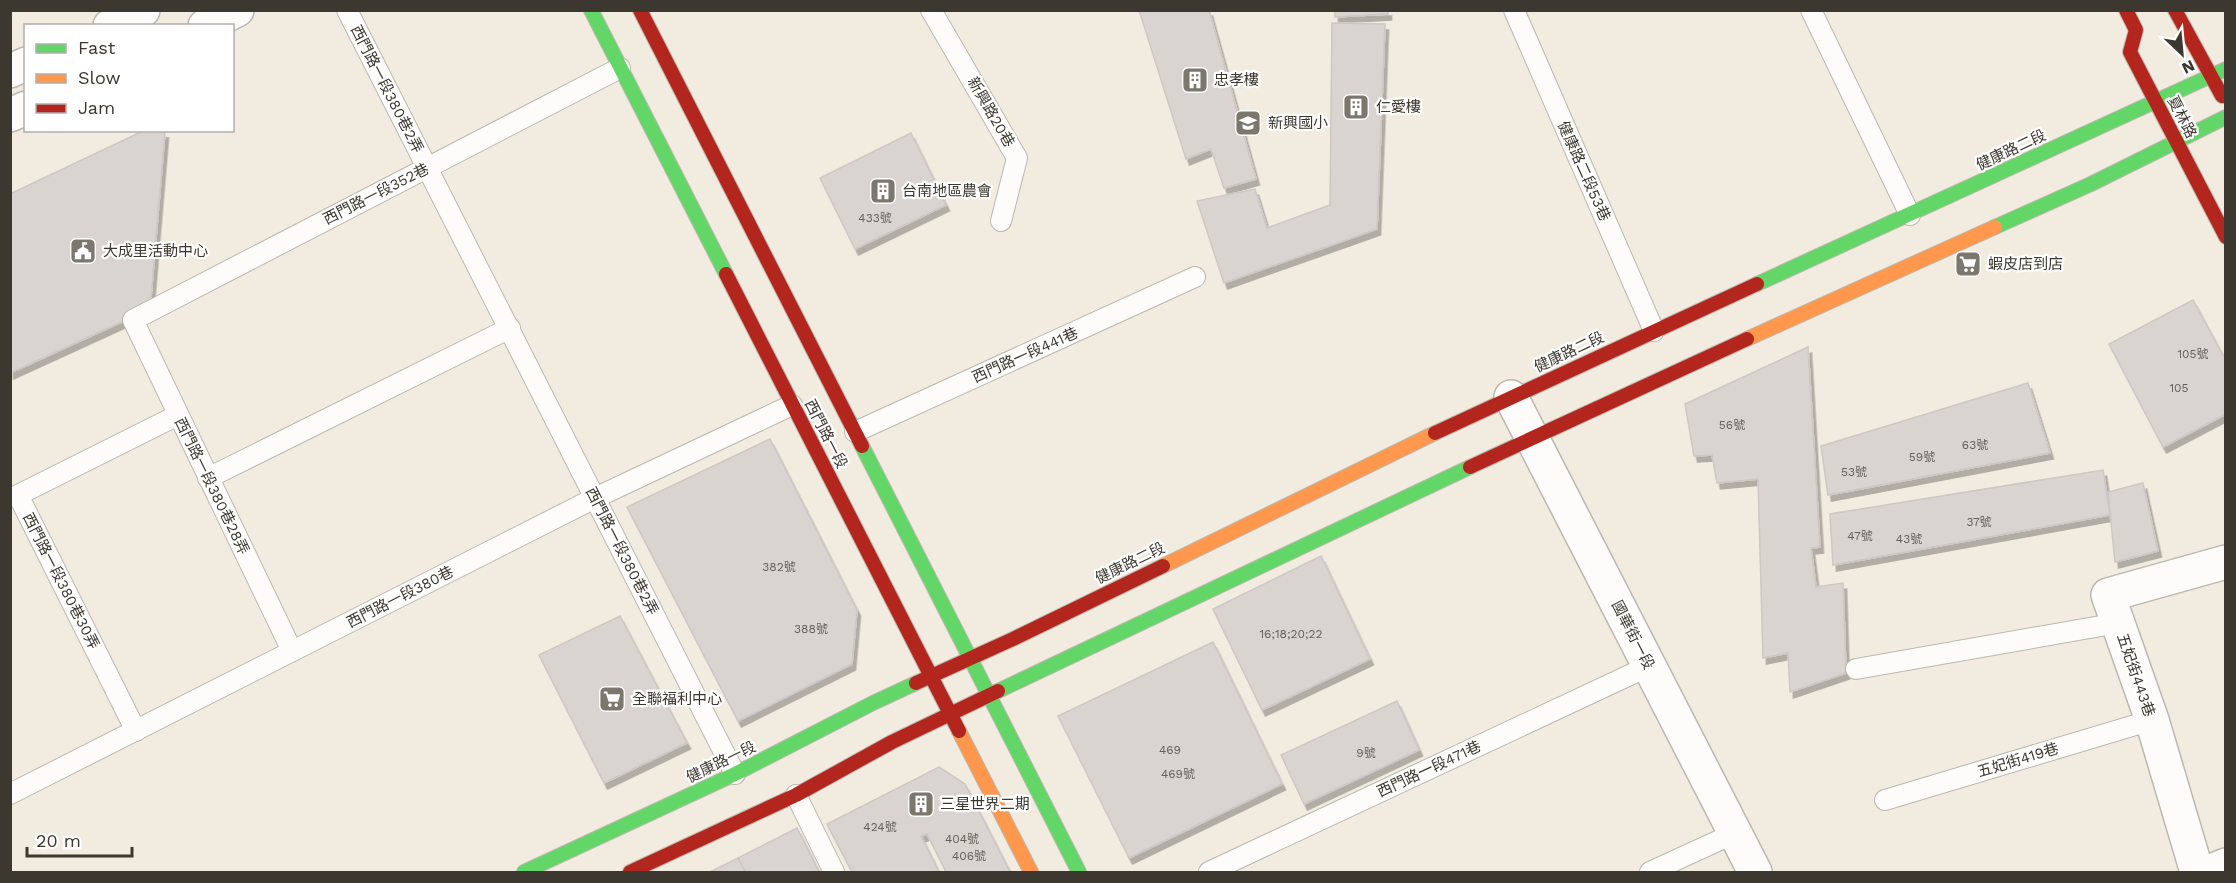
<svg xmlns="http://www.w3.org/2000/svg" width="2236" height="883" font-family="'Work Sans','Noto Sans TC',sans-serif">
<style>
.building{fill:#dad4d1;stroke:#cdc7c5;stroke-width:1.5;filter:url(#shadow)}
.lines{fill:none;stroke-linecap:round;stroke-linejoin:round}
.lane-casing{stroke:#bcb8af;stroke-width:22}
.street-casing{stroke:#bcb8af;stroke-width:36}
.fast-casing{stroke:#bcb8af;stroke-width:16}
.slow-casing{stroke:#bcb8af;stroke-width:16}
.jam-casing{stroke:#bcb8af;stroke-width:16}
.lane{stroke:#fdfcfa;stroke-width:20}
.street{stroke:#fdfcfa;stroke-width:33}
.fast{stroke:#63d668;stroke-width:14}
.slow{stroke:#ff974d;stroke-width:14}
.jam{stroke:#b3261e;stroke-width:14}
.labels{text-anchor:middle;stroke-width:4.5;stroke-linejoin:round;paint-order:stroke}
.number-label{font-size:12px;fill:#646058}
.poi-label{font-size:15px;fill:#3c382f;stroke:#fff;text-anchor:start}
.street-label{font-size:15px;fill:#3c382f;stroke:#fff}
</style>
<defs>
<filter id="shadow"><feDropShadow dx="3.5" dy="6" stdDeviation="0" flood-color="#0004"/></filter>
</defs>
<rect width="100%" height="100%" fill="#f1ebe0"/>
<g class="building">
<polygon points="1139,10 1209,10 1256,179 1224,188 1211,149 1186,159"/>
<polygon points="1335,10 1388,10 1388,14 1335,17"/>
<polygon points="1332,23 1385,24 1377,229 1224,283 1197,201 1255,189 1267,228 1330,205"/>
<polygon points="145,130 165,132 150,309 10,373 10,194"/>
<polygon points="911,133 946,205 855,249 820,178"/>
<polygon points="2193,300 2226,361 2226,414 2163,447 2109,344"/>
<polygon points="1808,347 1820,547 1811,548 1816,587 1843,583 1846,673 1790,692 1788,653 1763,658 1758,479 1717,483 1712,455 1694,456 1685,404"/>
<polygon points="2028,383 2050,453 1828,495 1821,446"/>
<polygon points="770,439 857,610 852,664 738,721 627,507"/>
<polygon points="2103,470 2110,515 1833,565 1830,514"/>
<polygon points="2143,483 2158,551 2115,562 2108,492"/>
<polygon points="1321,556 1370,659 1262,710 1213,609"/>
<polygon points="620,616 687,743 604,783 539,655"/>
<polygon points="1213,642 1282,784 1129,858 1058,716"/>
<polygon points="1397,701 1419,750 1304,804 1281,755"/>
<polygon points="939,767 965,784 1010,872 946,872 927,834 921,836 939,872 852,872 827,824"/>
<polygon points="797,828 819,872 745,872 738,858"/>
<polygon points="738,858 745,872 710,872"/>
</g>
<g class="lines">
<defs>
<g id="lane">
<polyline points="347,10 735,774"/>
<polyline points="931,10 1017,158 1001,221"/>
<polyline points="1514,10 1654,331"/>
<polyline points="1811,10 1910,215"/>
<polyline points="855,432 1195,277"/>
<polyline points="208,478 510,328"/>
<polyline points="292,651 133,320 620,68"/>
<polyline points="1856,669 2118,623"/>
<polyline points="136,731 18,495 178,415"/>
<polyline points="10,794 595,498 792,405"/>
<polyline points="796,795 834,872"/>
<polyline points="1885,800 2152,720"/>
<polyline points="1209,872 1649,666"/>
<polyline points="1650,872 1735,833"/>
</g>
<g id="street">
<polyline points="110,26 143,10"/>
<polyline points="205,26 237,10"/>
<polyline points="10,71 26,64"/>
<polyline points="10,115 26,108"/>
<polyline points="1511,397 1755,872"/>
<polyline points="2197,872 2152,720 2108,595 2226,562"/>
<polyline points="2209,872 2226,865"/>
</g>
<g id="fast">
<polyline points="591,10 726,274"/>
<polyline points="1995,227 2091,184 2226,117"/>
<polyline points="1757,284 2226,69"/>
<polyline points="862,446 1079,872"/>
<polyline points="998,691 1470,467"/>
<polyline points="524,872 735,774 873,703 916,683"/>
</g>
<g id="slow">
<polyline points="1747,339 1995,227"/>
<polyline points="1163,566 1435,433"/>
<polyline points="959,731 1031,872"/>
</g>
<g id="jam">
<polyline points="640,10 862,446"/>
<polyline points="2126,10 2136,30 2130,52 2226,237"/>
<polyline points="2175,10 2222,96"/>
<polyline points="726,274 959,731"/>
<polyline points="1435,433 1757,284"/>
<polyline points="1470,467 1747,339"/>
<polyline points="916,683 1013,639 1163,566"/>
<polyline points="630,872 796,795 892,742 998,691"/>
</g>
</defs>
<use href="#lane" class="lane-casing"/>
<use href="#street" class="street-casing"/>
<use href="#fast" class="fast-casing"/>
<use href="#slow" class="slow-casing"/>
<use href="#jam" class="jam-casing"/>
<use href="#lane" class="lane"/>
<use href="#street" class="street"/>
<use href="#fast" class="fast"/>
<use href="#slow" class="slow"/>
<use href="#jam" class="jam"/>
</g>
<defs>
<symbol id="building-square" viewBox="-11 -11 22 22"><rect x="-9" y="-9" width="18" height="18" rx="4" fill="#7b776d" stroke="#fff"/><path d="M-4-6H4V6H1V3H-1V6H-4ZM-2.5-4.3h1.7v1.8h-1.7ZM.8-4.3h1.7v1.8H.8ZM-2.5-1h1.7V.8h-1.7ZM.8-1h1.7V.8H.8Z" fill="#fff"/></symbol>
<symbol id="school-square" viewBox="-11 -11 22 22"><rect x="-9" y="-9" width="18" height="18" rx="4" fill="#7b776d" stroke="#fff"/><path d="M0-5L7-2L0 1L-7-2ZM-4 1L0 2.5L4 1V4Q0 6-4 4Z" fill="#fff"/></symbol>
<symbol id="civic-square" viewBox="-11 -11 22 22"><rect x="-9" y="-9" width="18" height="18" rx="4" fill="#7b776d" stroke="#fff"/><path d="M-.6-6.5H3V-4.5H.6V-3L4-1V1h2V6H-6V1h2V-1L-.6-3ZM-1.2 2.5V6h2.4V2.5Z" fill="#fff"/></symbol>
<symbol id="supermarket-square" viewBox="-11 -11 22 22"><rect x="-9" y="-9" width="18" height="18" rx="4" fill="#7b776d" stroke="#fff"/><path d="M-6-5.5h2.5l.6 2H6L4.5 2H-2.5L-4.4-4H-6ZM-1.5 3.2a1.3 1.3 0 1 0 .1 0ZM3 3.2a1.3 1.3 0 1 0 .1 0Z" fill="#fff"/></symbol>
</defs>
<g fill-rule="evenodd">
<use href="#building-square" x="1180" y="65" width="30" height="30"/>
<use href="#building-square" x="1341" y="92" width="30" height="30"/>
<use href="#school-square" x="1233" y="108" width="30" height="30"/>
<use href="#building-square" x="868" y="176" width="30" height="30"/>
<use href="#civic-square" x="68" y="236" width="30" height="30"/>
<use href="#supermarket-square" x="1953" y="249" width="30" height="30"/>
<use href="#supermarket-square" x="597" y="684" width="30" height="30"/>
<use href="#building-square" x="906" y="789" width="30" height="30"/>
</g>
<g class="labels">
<g class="number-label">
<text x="875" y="222">433號</text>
<text x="2193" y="358">105號</text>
<text x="2179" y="392">105</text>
<text x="1732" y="429">56號</text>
<text x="1975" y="449">63號</text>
<text x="1922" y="461">59號</text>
<text x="1854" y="476">53號</text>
<text x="1979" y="526">37號</text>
<text x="1860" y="540">47號</text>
<text x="1909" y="543">43號</text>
<text x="779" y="571">382號</text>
<text x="811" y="633">388號</text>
<text x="1291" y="638">16;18;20;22</text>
<text x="1170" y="754">469</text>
<text x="1366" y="757">9號</text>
<text x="1178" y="778">469號</text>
<text x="880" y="831">424號</text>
<text x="962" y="843">404號</text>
<text x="969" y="860">406號</text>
</g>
<g class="poi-label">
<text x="1214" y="85">忠孝樓</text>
<text x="1376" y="112">仁愛樓</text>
<text x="1268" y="128">新興國小</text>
<text x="902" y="196">台南地區農會</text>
<text x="103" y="256">大成里活動中心</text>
<text x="1988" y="269">蝦皮店到店</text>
<text x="632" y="704">全聯福利中心</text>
<text x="940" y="809">三星世界二期</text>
</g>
<g class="street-label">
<text transform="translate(387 89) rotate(63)" y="5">西門路一段380巷2弄</text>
<text transform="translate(991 112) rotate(60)" y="5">新興路20巷</text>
<text transform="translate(2182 117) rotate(63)" y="5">夏林路</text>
<text transform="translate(2011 150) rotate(-25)" y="5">健康路二段</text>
<text transform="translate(1584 171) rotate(66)" y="5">健康路二段53巷</text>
<text transform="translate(376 194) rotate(-27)" y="5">西門路一段352巷</text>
<text transform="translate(1569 352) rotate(-25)" y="5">健康路二段</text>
<text transform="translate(1025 355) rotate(-24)" y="5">西門路一段441巷</text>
<text transform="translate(826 434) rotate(63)" y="5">西門路一段</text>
<text transform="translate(212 486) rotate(64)" y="5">西門路一段380巷28弄</text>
<text transform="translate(622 551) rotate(63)" y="5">西門路一段380巷2弄</text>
<text transform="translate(1130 563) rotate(-26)" y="5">健康路二段</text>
<text transform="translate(61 581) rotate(63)" y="5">西門路一段380巷30弄</text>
<text transform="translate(400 597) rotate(-27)" y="5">西門路一段380巷</text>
<text transform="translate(1633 635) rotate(63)" y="5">國華街一段</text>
<text transform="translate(2136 675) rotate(71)" y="5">五妃街443巷</text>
<text transform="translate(2018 760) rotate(-17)" y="5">五妃街419巷</text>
<text transform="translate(721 762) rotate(-26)" y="5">健康路一段</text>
<text transform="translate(1429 769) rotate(-25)" y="5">西門路一段471巷</text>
</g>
</g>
<rect width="2236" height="883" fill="none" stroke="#3c382f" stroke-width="24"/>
<rect x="24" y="24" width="210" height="108" fill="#ffffff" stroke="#b1afac" stroke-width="1.5"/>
<rect x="36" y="44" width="30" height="9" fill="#63d668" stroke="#b1afac" stroke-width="1.5"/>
<text x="78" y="54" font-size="18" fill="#3c382f">Fast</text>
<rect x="36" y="74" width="30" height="9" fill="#ff974d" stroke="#b1afac" stroke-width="1.5"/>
<text x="78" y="84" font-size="18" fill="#3c382f">Slow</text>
<rect x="36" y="104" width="30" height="9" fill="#b3261e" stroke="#b1afac" stroke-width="1.5"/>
<text x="78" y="114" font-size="18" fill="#3c382f">Jam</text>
<g transform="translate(2182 54) rotate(154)" stroke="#ffffff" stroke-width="4.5" paint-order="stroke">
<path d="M0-4.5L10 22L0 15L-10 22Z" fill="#3c382f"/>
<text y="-9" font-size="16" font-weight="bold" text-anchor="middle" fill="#3c382f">N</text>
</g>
<path d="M27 847v9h105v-9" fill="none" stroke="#3c382f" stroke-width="3"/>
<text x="36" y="847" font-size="18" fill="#3c382f" stroke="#ffffff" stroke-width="4.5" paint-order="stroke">20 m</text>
</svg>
